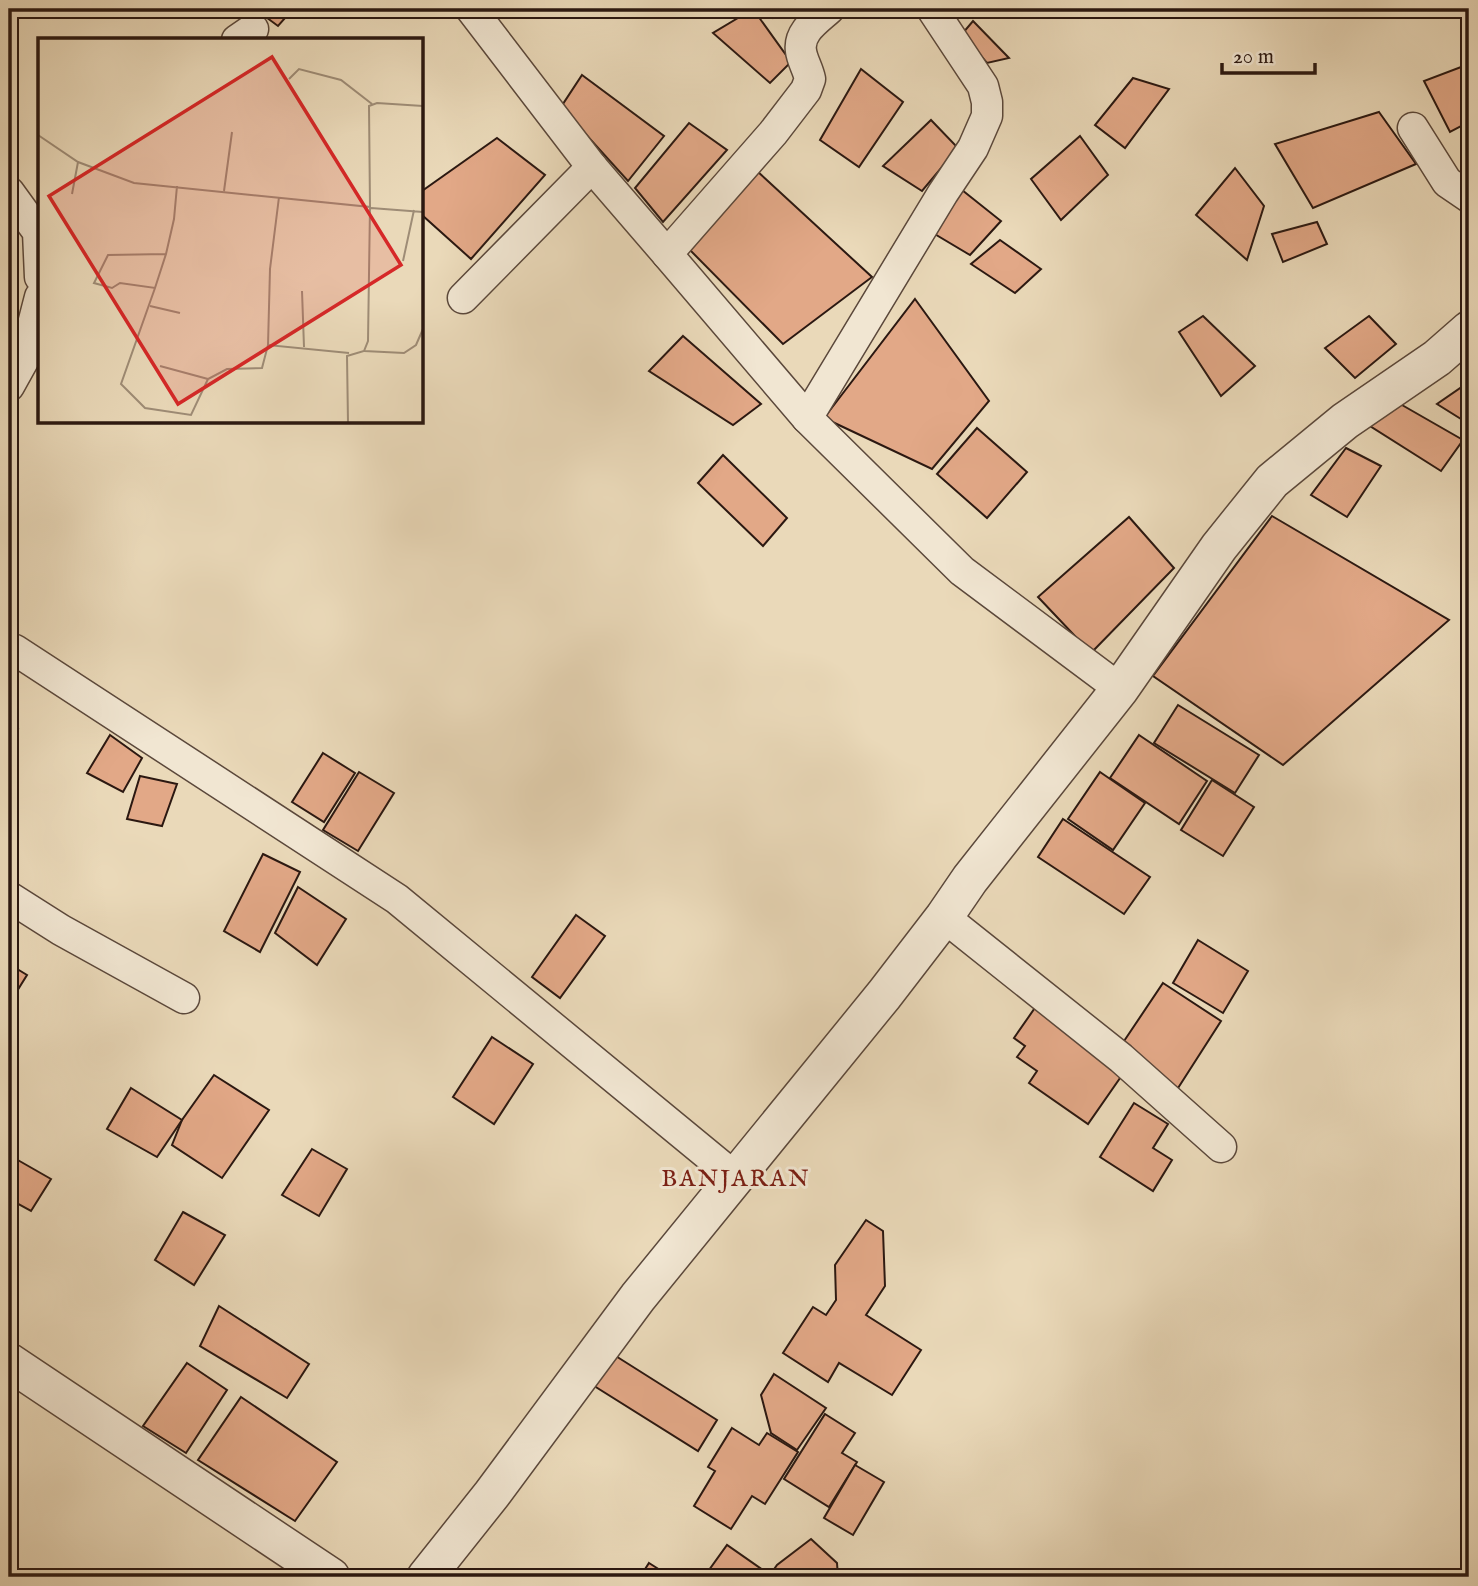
<svg xmlns="http://www.w3.org/2000/svg" width="1478" height="1586" font-family="'IM FELL English',serif">
<style>
.building{fill:#e2a887;stroke:#2b1811;stroke-width:2}
.lines{fill:none;stroke-linecap:round;stroke-linejoin:round}
.minor-casing{stroke:#5b483b;stroke-width:33}
.tertiary-casing{stroke:#5b483b;stroke-width:40}
.minor{stroke:#f1e6d2;stroke-width:30}
.tertiary{stroke:#f1e6d2;stroke-width:37}
.labels{text-anchor:middle;stroke-width:6;stroke-linejoin:round;paint-order:stroke}
.quarter-label{font-size:24px;letter-spacing:2px;fill:#7a1f14;stroke:#f1e6d2}
.inset-road{fill:none;stroke:#9e8c76;stroke-width:2}
.view{fill:#d62828;fill-opacity:0.15;stroke:#d62828;stroke-width:3.5}
.inset-edge{fill:none;stroke:#2b1811;stroke-width:3.5}
</style>
<rect width="100%" height="100%" fill="#ead9b9"/>
<filter id="stains"><feTurbulence type="fractalNoise" baseFrequency=".00286" numOctaves="4"/><feColorMatrix values="0 0 0 0 .2 0 0 0 0 .09 0 0 0 0 .02 0 0 0 .5 -.17"/></filter>
<radialGradient id="worn" r=".72"><stop offset=".6" stop-color="#630" stop-opacity="0"/><stop offset="1" stop-color="#630" stop-opacity=".3"/></radialGradient>
<g class="building">
<polygon points="255,9 293,9 278,26"/>
<polygon points="753,9 791,62 770,83 713,33"/>
<polygon points="763,9 785,9 773,18"/>
<polygon points="973,21 1009,58 987,63 962,34"/>
<polygon points="1469,64 1469,122 1450,132 1424,81"/>
<polygon points="861,69 903,102 859,167 820,140"/>
<polygon points="582,75 664,136 628,181 561,107"/>
<polygon points="1133,78 1169,89 1125,148 1095,125"/>
<polygon points="1379,112 1416,164 1313,208 1275,144"/>
<polygon points="931,120 958,148 922,191 883,166"/>
<polygon points="689,123 727,150 663,222 635,188"/>
<polygon points="1080,136 1108,175 1061,220 1031,179"/>
<polygon points="497,138 545,175 471,259 422,215 422,191"/>
<polygon points="1235,168 1264,206 1247,260 1196,215"/>
<polygon points="757,171 872,277 783,344 687,247"/>
<polygon points="962,190 1001,221 970,255 933,233"/>
<polygon points="1317,222 1327,244 1283,262 1272,234"/>
<polygon points="1000,240 1041,269 1015,293 971,264"/>
<polygon points="915,299 989,401 932,469 824,418"/>
<polygon points="1203,316 1255,366 1221,396 1179,332"/>
<polygon points="1369,316 1396,344 1355,378 1325,348"/>
<polygon points="683,336 761,404 733,425 649,371"/>
<polygon points="1469,382 1469,424 1437,404"/>
<polygon points="1395,401 1463,440 1441,471 1370,426"/>
<polygon points="977,428 1027,472 987,518 937,474"/>
<polygon points="1346,448 1381,466 1347,517 1311,495"/>
<polygon points="723,455 787,518 763,546 698,483"/>
<polygon points="1272,516 1449,620 1283,765 1153,676"/>
<polygon points="1129,517 1174,568 1091,653 1038,597"/>
<polygon points="1178,705 1259,755 1235,793 1154,743"/>
<polygon points="9,722 18,729 9,744"/>
<polygon points="110,735 142,758 123,792 87,773"/>
<polygon points="1139,735 1207,781 1179,824 1110,778"/>
<polygon points="323,753 355,773 324,822 292,802"/>
<polygon points="359,772 394,793 358,851 323,830"/>
<polygon points="1100,772 1145,803 1113,850 1068,819"/>
<polygon points="140,776 177,784 162,826 127,819"/>
<polygon points="1212,780 1254,807 1223,856 1181,830"/>
<polygon points="1063,819 1150,877 1124,914 1038,857"/>
<polygon points="263,854 300,872 260,952 224,931"/>
<polygon points="298,887 346,919 317,965 275,933"/>
<polygon points="576,915 605,936 560,998 532,977"/>
<polygon points="1198,940 1248,971 1223,1013 1173,983"/>
<polygon points="9,964 27,975 9,1004"/>
<polygon points="1163,983 1221,1021 1171,1099 1118,1050"/>
<polygon points="1039,1002 1127,1068 1088,1124 1029,1083 1037,1071 1017,1057 1025,1046 1014,1038"/>
<polygon points="492,1037 533,1064 494,1124 453,1097"/>
<polygon points="214,1075 269,1110 222,1178 172,1145 182,1120"/>
<polygon points="131,1088 182,1120 157,1157 107,1129"/>
<polygon points="1134,1103 1168,1124 1153,1148 1172,1160 1153,1191 1100,1157"/>
<polygon points="312,1149 347,1169 319,1216 282,1195"/>
<polygon points="16,1159 51,1179 31,1211 9,1199 9,1170"/>
<polygon points="183,1212 225,1235 194,1285 155,1260"/>
<polygon points="866,1220 883,1231 885,1286 866,1315 921,1350 892,1395 839,1363 828,1382 783,1353 813,1307 826,1315 836,1300 835,1265"/>
<polygon points="219,1306 309,1364 287,1398 200,1346"/>
<polygon points="611,1353 717,1420 698,1451 591,1384"/>
<polygon points="187,1363 227,1390 186,1453 143,1426"/>
<polygon points="774,1374 826,1408 797,1450 771,1433 761,1395"/>
<polygon points="241,1397 337,1462 295,1521 198,1460"/>
<polygon points="825,1414 855,1433 842,1453 857,1462 829,1507 784,1479"/>
<polygon points="732,1428 759,1445 767,1433 798,1452 765,1504 752,1496 731,1529 694,1506 715,1471 708,1467"/>
<polygon points="855,1465 884,1482 853,1535 824,1518"/>
<polygon points="811,1539 837,1563 838,1577 704,1577 727,1545 770,1575 777,1565"/>
<polygon points="649,1563 671,1577 640,1577"/>
</g>
<g class="lines">
<defs>
<g id="minor">
<polyline points="471,9 592,167 667,254"/>
<path d="M829,9C817,20 798,32 801,51C802,60 808,69 810,79L806,90L773,133L667,254L807,418L962,571L1120,689"/>
<polyline points="237,40 253,29"/>
<polyline points="1413,128 1447,182 1469,197"/>
<polyline points="9,192 38,232 40,277"/>
<polyline points="463,298 592,167"/>
<polyline points="9,386 24,359 40,297"/>
<polyline points="807,418 943,193 973,148 987,116 987,102 983,86 932,9"/>
<polyline points="15,650 397,899 736,1178"/>
<polyline points="9,897 61,930 184,998"/>
<polyline points="944,917 1121,1058 1221,1147"/>
</g>
<g id="tertiary">
<polyline points="9,1362 331,1577"/>
<polyline points="426,1577 492,1494 638,1297 884,995 944,917 970,879 1120,689 1219,547 1272,481 1345,421 1437,358 1469,330"/>
</g>
</defs>
<use href="#minor" class="minor-casing"/>
<use href="#tertiary" class="tertiary-casing"/>
<use href="#minor" class="minor"/>
<use href="#tertiary" class="tertiary"/>
</g>
<g class="labels">
<g class="quarter-label">
<text x="736" y="1186">BANJARAN</text>
</g>
</g>
<g transform="translate(38 38)">
<rect width="385" height="385" fill="#ead9b9"/>
<path class="inset-road" d="M251,41L261,31L303,42L334,66M0,97L40,124L96,145L332,169L330,303L326,313L309,318L310,384M186,153L194,94M34,156L40,124M332,169L331,68L339,65L385,68M333,170L385,174M128,216L70,217L56,245L74,250L82,245L117,250L128,216L136,181L139,148M365,223L376,172M117,250L83,346L107,370L153,377L170,341L189,331L224,330L230,307L311,315M264,253L266,309M112,268L142,275M230,307L232,231L241,159M326,313L366,315L378,307L385,291M122,328L170,341"/>
<path class="view" d="M234,19L363,227L140,366L11,158Z"/>
<rect width="385" height="385" class="inset-edge"/>
</g>
<rect width="1478" height="1586" fill="none" stroke="#ead9b9" stroke-width="35"/>
<rect x="10" y="10" width="1457" height="1565" fill="none" stroke="#2b1811" stroke-width="3.5"/>
<rect x="18" y="18" width="1443" height="1551" fill="none" stroke="#2b1811" stroke-width="2"/>
<path d="M1222 63v10h93v-10" fill="none" stroke="#2b1811" stroke-width="3.5"/>
<text x="1233" y="63" font-size="21" fill="#2b1811" stroke="#f1e6d2" stroke-width="5" paint-order="stroke">20 m</text>
<rect width="100%" height="100%" filter="url(#stains)"/>
<rect width="100%" height="100%" fill="url(#worn)"/>
</svg>
